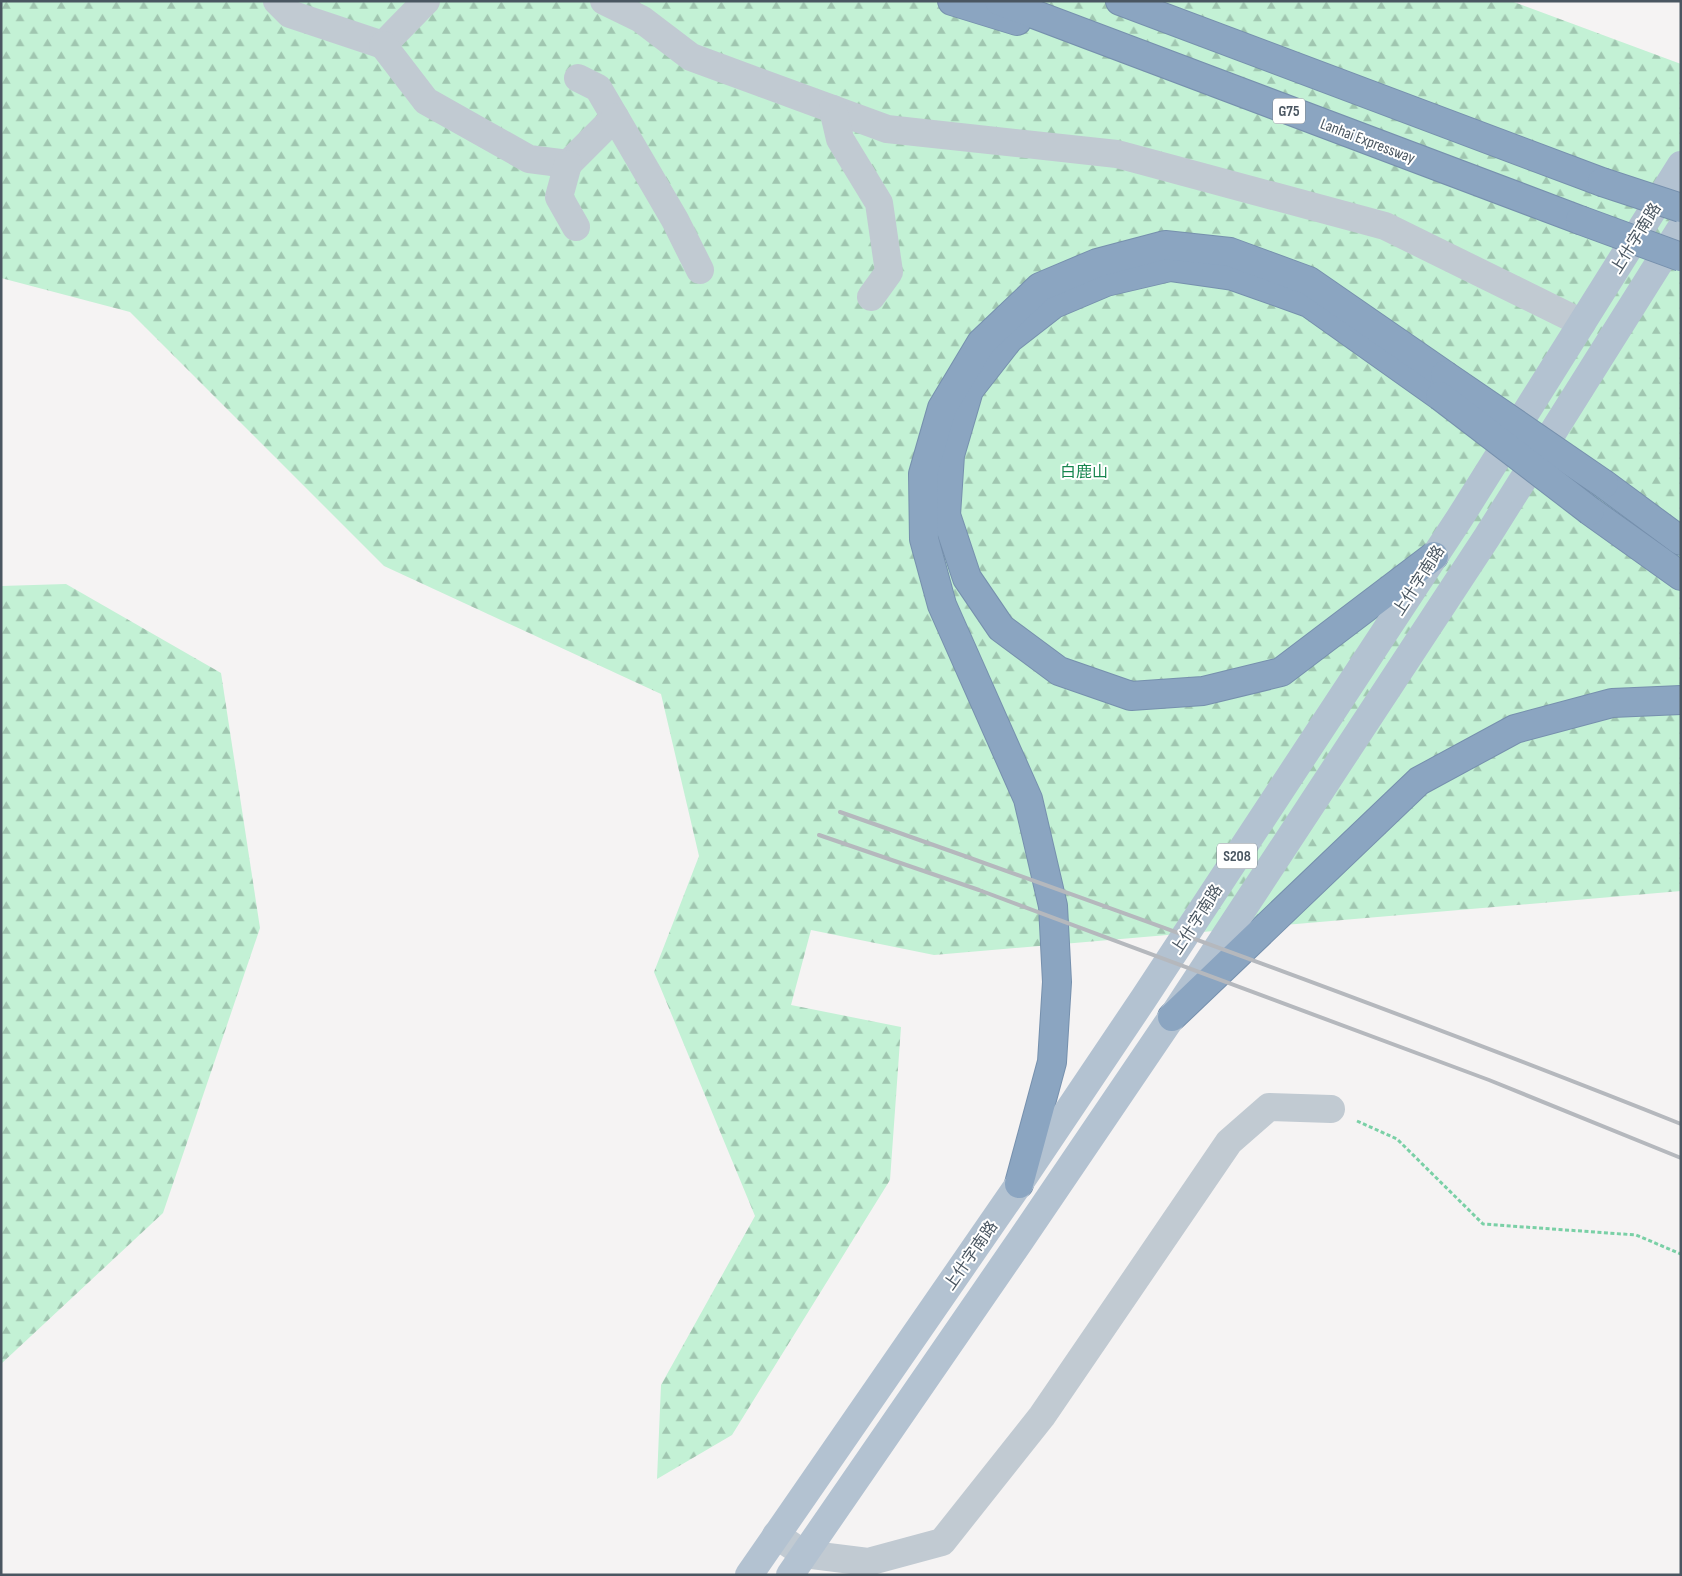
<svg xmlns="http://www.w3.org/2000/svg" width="1682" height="1576" font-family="'Sofia Sans Condensed','Noto Sans SC',sans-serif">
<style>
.forest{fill:url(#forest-firs)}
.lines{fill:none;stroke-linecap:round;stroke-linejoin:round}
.highway-casing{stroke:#7690ad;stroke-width:30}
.path{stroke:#7ad0a6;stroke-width:3;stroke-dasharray:4 2.5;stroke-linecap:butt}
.minor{stroke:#c1cad2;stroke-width:28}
.major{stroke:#b3c2d1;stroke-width:28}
.highway{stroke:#8ba5c1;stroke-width:28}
.rail{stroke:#b5b8bd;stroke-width:4}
.highway-bridge-casing{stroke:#7690ad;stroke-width:30;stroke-linecap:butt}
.highway-bridge{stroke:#8ba5c1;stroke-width:28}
.labels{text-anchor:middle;stroke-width:4;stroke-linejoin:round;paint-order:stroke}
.shield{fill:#fff;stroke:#808990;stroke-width:1}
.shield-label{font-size:15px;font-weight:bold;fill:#4a5661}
.street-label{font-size:16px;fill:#4a5661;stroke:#fff}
.park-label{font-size:16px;fill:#17864f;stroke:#fff}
</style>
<defs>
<pattern id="forest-firs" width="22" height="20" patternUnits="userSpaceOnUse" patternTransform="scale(1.25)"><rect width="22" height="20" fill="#c3f1d5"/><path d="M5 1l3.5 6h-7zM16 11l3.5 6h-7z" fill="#a0c6b0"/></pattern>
</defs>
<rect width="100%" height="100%" fill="#f5f3f3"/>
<g class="forest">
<polygon points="1,1 1511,1 1681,64 1681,891 934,955 811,930 791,1005 901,1027 890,1180 732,1435 657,1479 661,1385 755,1216 654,972 699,856 661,694 384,566 130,312 1,278"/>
<polygon points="66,584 221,673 260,928 163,1213 1,1364 1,586"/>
</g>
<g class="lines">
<defs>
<g id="highway">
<polyline points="952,1 1017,21"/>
<polyline points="999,1 1580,220"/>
<polyline points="1120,1 1602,182"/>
<polyline points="1604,484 1681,541"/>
<polyline points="1590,511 1681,576"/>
<polyline points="1434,556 1281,672 1203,691 1131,696 1059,671 1001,628 967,578 946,515 950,455 969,390 1009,339 1054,304 1106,282 1170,267 1233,276 1309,303 1440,396"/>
<polyline points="1172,1017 1419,781 1515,729 1612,703 1681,700"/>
<polyline points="1019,1184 1052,1062 1057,982 1053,906 1028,799 942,605 924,539 923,474 942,408 981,343 1040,287 1097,263 1165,245 1230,252 1309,281 1445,375"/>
</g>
</defs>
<use href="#highway" class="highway-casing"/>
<polyline class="path" points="1357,1121 1397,1139 1483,1224 1636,1235 1681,1254"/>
<g class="minor">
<polyline points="277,1 290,14 383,45 426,1"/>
<polyline points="604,1 641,19 691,57 887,129 1117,154 1385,226 1582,323"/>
<polyline points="383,45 426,101 529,159 568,164 615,117 598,88 578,78"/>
<polyline points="833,109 840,139 879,203 889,272 871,297"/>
<polyline points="615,117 675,220 700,270"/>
<polyline points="568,164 559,197 576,227"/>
<polyline points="776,1535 804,1554 868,1562 942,1542 1042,1416 1229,1142 1269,1107 1331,1109"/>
</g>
<g class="major">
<polyline points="749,1575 1019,1184 1144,998 1459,519 1681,165"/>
<polyline points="790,1575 1020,1241 1172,1017 1487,537 1681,228"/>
</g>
<use href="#highway" class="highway"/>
<g class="rail">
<path d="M840,812C1122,911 1403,1013 1681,1124"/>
<polyline points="819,835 979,890 1489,1080 1681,1158"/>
</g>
<defs>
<g id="highway-bridge">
<polyline points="1602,182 1681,208"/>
<polyline points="1580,220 1681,257"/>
<polyline points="1445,375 1604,484"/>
<polyline points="1440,396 1590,511"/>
</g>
</defs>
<use href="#highway-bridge" class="highway-bridge-casing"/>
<use href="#highway-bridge" class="highway-bridge"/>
</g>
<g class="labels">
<g class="shield">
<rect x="1273" y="98.5" width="32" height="25" rx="4"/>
<rect x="1217" y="843.5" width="40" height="25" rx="4"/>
</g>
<g class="shield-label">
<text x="1289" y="116">G75</text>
<text x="1237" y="861">S208</text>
</g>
<g class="street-label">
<text transform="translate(1368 140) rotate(21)" y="6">Lanhai Expressway</text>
<text transform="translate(1635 238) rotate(-58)" y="6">上什字南路</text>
<text transform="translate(1418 580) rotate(-57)" y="6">上什字南路</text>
<text transform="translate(1196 919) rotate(-57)" y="6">上什字南路</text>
<text transform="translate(970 1255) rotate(-55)" y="6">上什字南路</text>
</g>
<g class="park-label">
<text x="1084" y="477">白鹿山</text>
</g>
</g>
<rect width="1682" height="1576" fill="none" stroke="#4a5661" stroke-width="5"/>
</svg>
